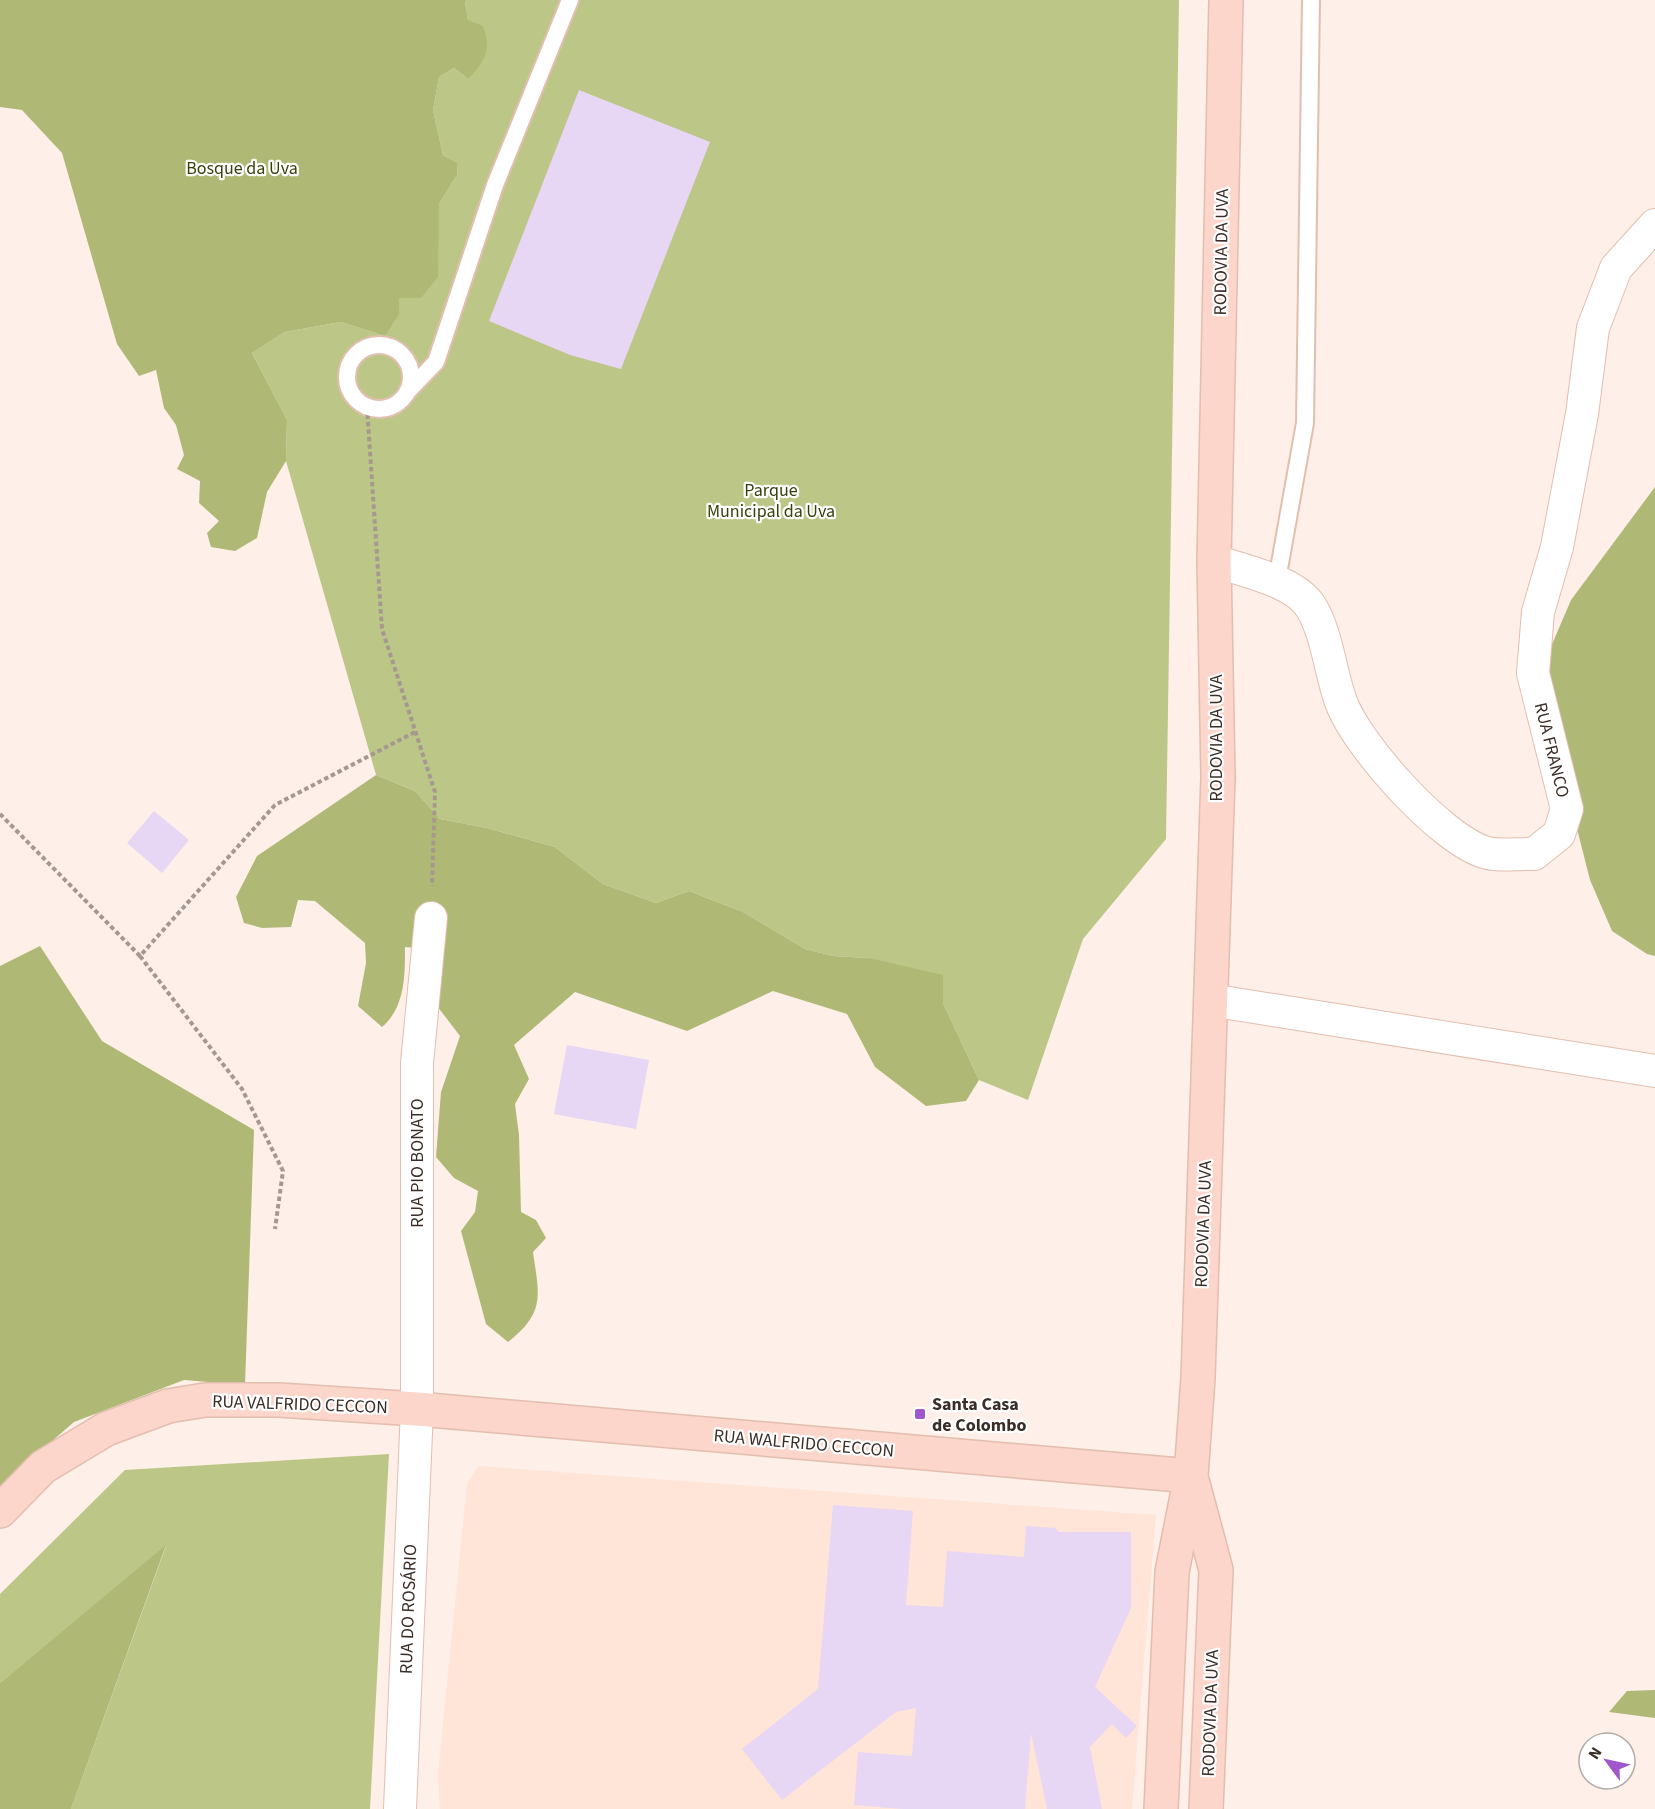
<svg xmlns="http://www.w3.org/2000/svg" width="1655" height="1809" font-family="'Source Sans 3',sans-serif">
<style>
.built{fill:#ffe4d8}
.green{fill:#bcc687}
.forest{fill:#afb975}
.building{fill:#e8d6f5}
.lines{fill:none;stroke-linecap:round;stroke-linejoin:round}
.lane-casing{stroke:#e2beae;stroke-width:20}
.street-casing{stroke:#e2beae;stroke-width:34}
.secondary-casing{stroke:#e2beae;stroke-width:36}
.path{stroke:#a69891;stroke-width:4;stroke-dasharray:4.5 3;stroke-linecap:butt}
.lane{stroke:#fff;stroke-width:16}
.street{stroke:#fff;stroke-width:32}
.secondary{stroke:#fcd5cb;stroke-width:33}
.poi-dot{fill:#9f57cb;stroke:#fff;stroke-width:2}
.labels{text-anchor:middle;stroke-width:4.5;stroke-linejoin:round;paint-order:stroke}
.park-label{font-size:18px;fill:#3a400b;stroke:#fff}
.street-label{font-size:18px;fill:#3b2d27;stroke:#fff}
.poi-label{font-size:18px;font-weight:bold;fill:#3b2d27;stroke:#fff;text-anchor:start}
</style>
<rect width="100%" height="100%" fill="#feefe8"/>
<polygon class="built" points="478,1466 1156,1515 1132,1809 440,1809 438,1774 467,1484"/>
<g class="green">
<polygon points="467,0 1179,0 1166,839 1083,939 1028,1100 979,1080 943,1003 869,958 833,956 805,949 743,912 689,891 656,903 603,884 555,847 487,828 440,819 415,791 376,775 286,461 287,420 252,353 285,332 341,322 385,336 399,298 437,238 439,204 457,175 458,163 443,155 433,110 439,77 454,68 468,79 468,21 465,2"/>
<polygon points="389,1454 370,1809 71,1809 166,1546 0,1683 0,1594 125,1470"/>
</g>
<g class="forest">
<path d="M0,0H467L465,2L468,20L483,26C492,50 485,62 468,79L454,68L439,77L433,110L443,155L458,163L457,175L439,204L438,277L421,298H399V314L385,336L341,322L285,332L252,353L287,420L286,461L267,492L257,538L235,551L211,547L207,533L219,521L199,503L200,481L177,469L184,455L176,425L164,408L156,370L139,376L117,344L62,153L22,110L0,107Z"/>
<polygon points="1655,487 1655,956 1647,954 1612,931 1590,880 1546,706 1547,656 1571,600"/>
<path d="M376,775L415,791L440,819L487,828L555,847L603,884L656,903L689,891L743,912L805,949L833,956L869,958L943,975V1003L979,1080L966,1101L926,1106L875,1067L847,1014L773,991L687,1031L575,992L514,1045L529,1079L515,1104L519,1135L521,1212L536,1220L546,1238L533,1252C539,1295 546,1312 508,1342L486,1324L461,1231L475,1212L478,1191L454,1178L436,1157L441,1092L460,1036L434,1002L418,948L405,947C405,977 405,1007 382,1027L358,1006L366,963L365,943L315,901L298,900L291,927L262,928L244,923L236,897L257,856Z"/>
<polygon points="40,946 102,1041 254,1130 245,1385 184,1380 74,1422 0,1486 0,966"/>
<polygon points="166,1545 71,1809 0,1809 0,1683"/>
<polygon points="1655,1690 1655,1718 1609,1712 1627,1691"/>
</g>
<g class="building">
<polygon points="579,90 710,142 621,369 570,355 489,321"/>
<polygon points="154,811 189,840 162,873 127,843"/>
<polygon points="567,1045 649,1060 636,1129 554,1114"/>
<polygon points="833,1505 913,1511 906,1605 943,1607 947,1551 1024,1557 1026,1526 1055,1528 1059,1532 1131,1532 1131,1608 1095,1687 1137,1726 1126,1738 1112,1724 1090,1747 1102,1809 1047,1809 1031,1733 1025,1809 903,1809 854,1805 858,1752 912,1756 916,1708 896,1712 782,1800 742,1749 818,1689"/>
</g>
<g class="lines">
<defs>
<g id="lane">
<circle cx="379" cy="377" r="32"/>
<polyline points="409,390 436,362 495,185 570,0"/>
<polyline points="1277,580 1305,423 1311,0"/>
</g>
<g id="street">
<path d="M1214,561C1242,570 1295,581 1311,607C1327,634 1330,670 1340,699C1354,743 1440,838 1484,852C1498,857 1520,853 1534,854L1559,834L1567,809L1533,673L1538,612L1557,547L1582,414L1593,328L1616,268L1655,225"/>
<polyline points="1210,1000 1655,1071"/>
<polyline points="400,1809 417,1409 417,1063 431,918"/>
</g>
<g id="secondary">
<polyline points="1193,1484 1216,1570 1206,1809"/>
<polyline points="0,1511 43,1467 106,1429 168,1406 205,1400 279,1400 417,1409 1191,1476"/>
<polyline points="1161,1809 1172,1572 1191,1476 1198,1378 1218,777 1214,561 1226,0"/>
</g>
</defs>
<use href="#lane" class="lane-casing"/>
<use href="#street" class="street-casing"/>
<use href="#secondary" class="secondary-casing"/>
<g class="path">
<polyline points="367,407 382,629 435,792 432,886"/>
<polyline points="0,814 140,956 275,805 415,732"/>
<polyline points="140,956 242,1089 283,1171 275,1229"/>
</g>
<use href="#lane" class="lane"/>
<use href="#street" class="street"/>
<use href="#secondary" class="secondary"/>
</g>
<rect class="poi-dot" x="914" y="1408" width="12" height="12" rx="3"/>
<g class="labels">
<g class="park-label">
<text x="242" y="174">Bosque da Uva</text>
<text x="771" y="496">Parque<tspan x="771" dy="21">Municipal da Uva</tspan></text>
</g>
<g class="street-label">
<text transform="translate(1221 252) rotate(-89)" y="6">RODOVIA DA UVA</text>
<text transform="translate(1216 738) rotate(-90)" y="6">RODOVIA DA UVA</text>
<text transform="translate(1552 750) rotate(76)" y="6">RUA FRANCO</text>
<text transform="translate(417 1163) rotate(-90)" y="6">RUA PIO BONATO</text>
<text transform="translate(1203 1224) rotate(-88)" y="6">RODOVIA DA UVA</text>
<text transform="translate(300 1404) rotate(2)" y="6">RUA VALFRIDO CECCON</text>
<text transform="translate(804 1443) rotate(5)" y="6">RUA WALFRIDO CECCON</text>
<text transform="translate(408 1609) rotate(-88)" y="6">RUA DO ROSÁRIO</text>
<text transform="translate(1210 1713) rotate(-88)" y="6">RODOVIA DA UVA</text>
</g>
<g class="poi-label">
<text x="932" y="1410">Santa Casa<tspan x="932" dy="21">de Colombo</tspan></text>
</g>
</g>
<g transform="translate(1607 1761) rotate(303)"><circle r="28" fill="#ffffff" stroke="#b1aba9" stroke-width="1.5"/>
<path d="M0-4.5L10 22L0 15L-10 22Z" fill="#9f57cb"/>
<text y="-9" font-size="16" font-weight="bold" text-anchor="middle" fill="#3b2d27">N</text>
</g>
</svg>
